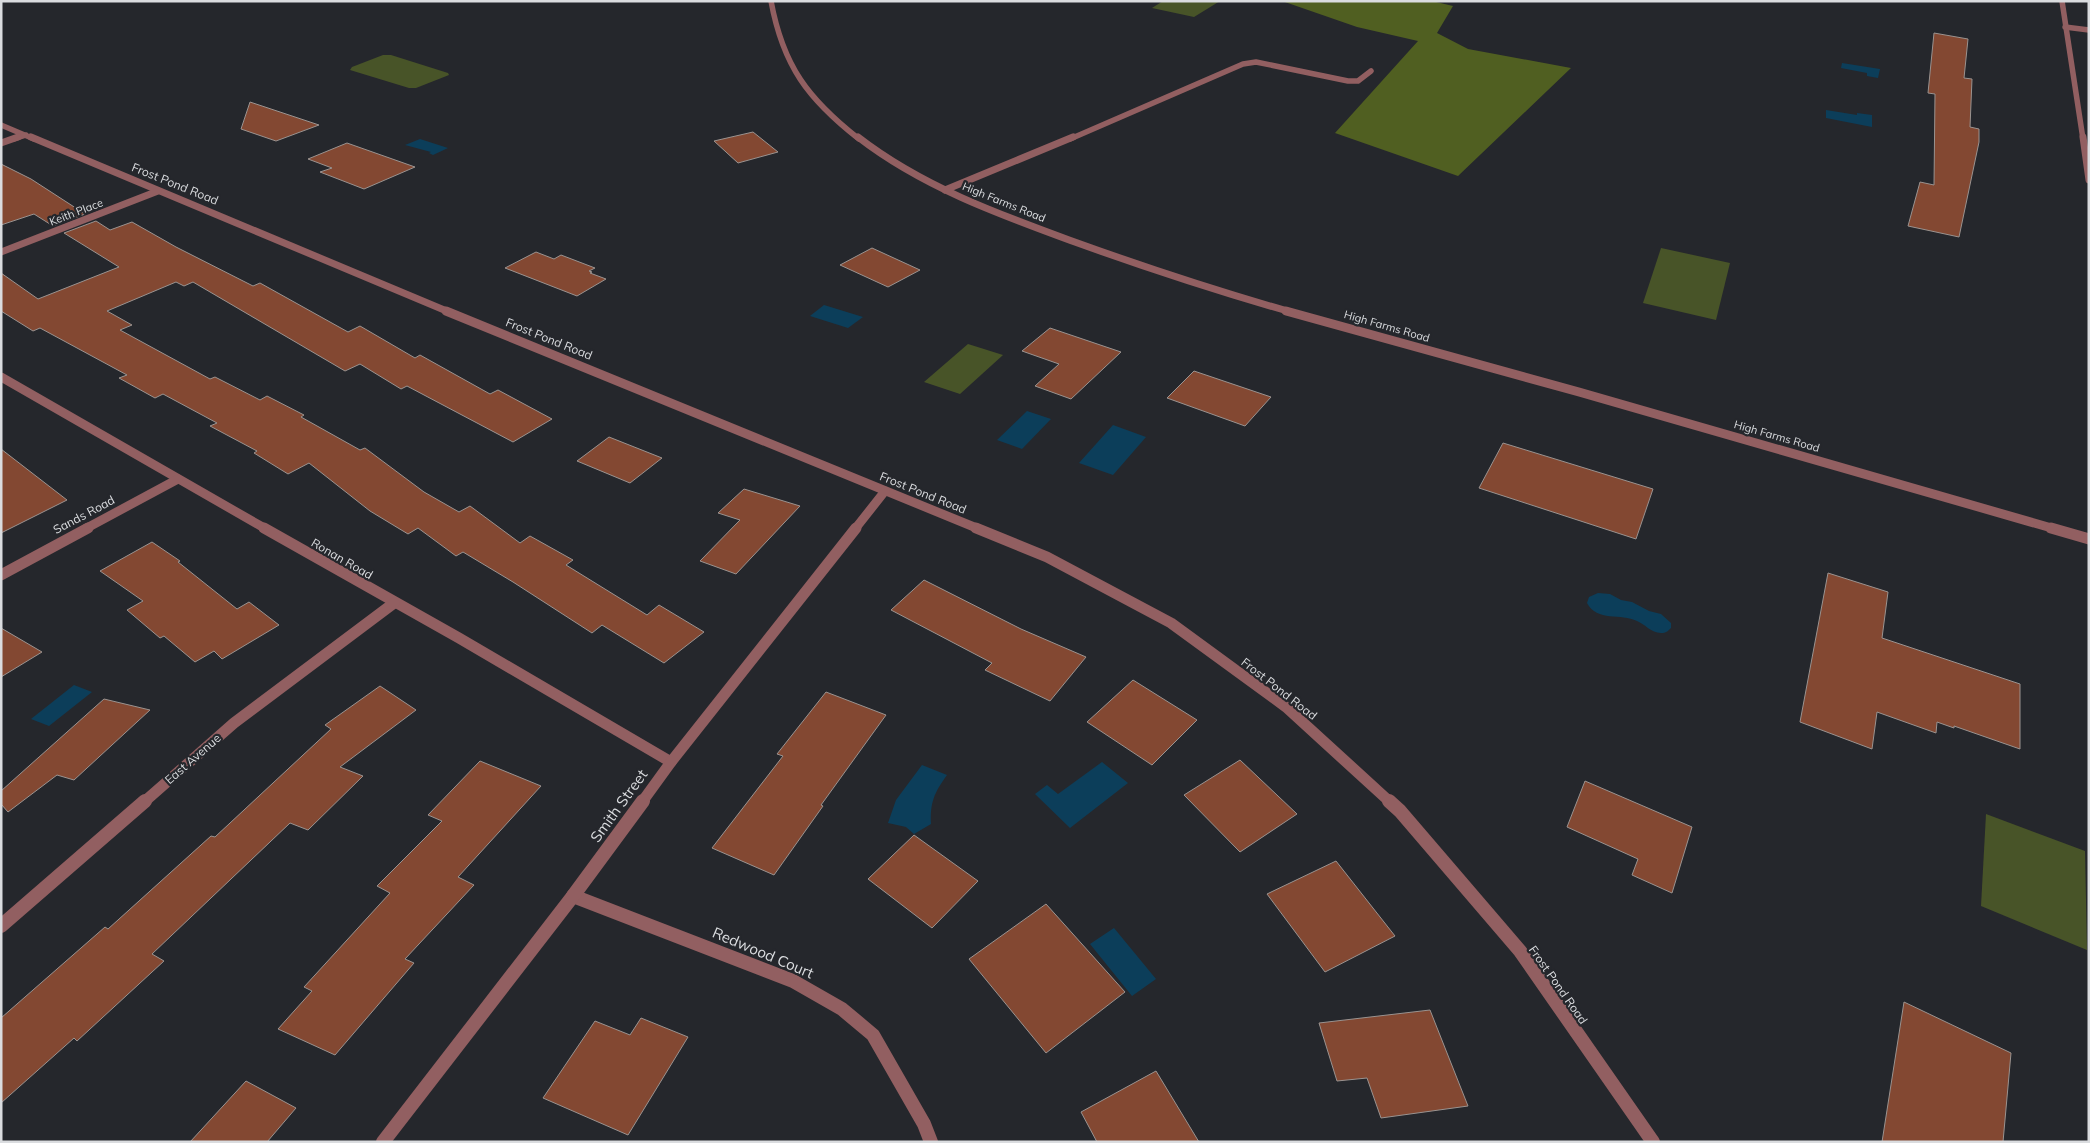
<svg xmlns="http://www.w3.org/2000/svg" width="2090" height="1143" font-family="Mulish,sans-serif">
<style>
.green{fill:#485428}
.forest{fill:#505f21}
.water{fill:#0c3e5a}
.building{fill:#834832;stroke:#9a9390}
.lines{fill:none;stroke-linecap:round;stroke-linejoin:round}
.lane-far1{stroke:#925f61;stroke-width:5.5}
.lane{stroke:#925f61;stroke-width:7}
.street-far4{stroke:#925f61;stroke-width:5.5}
.street-far3{stroke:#925f61;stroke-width:7}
.street-far2{stroke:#925f61;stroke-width:9}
.street-far1{stroke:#925f61;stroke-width:11}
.street{stroke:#925f61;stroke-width:14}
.labels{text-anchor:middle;stroke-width:4.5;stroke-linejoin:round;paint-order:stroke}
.far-street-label{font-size:11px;fill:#dadcdf;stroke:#25272c}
.street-label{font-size:12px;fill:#dadcdf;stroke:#25272c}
.near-street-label{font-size:15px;fill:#dadcdf;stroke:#25272c}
</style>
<rect width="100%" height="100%" fill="#25272c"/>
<g class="green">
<polygon points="1163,1 1220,1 1194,17 1152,8"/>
<polygon points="383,55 391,55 448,73 449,75 416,88 409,88 350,70 352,67"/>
<polygon points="1661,248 1730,263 1716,320 1643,303"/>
<polygon points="968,344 1003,355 960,394 924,382"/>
<polygon points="1986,814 2085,851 2087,950 1981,906"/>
</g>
<polygon class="forest" points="1282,1 1432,1 1453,6 1437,33 1468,49 1571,68 1458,176 1335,133 1418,41 1357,27"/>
<g class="water">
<polygon points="1842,63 1880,69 1878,78 1867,76 1867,73 1841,68"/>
<polygon points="1826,110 1857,115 1857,113 1872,115 1872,127 1826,118"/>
<polygon points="420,139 448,148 433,155 429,153 431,152 405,145"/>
<polygon points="824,305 863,317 848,328 810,316"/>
<polygon points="1027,411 1051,419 1022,449 997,440"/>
<polygon points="1113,425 1146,437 1113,475 1079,463"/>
<path d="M1598,593L1610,594L1621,600L1632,602L1649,611L1661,614L1671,623V628C1668,631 1666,633 1661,633C1651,633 1645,624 1637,621C1621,613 1597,622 1587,603L1589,597Z"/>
<polygon points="74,685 92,692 49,726 31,719"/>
<polygon points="1102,762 1128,783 1070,828 1035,794 1047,785 1058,794"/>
<path d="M922,765L947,775C934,793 930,803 931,824L914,834L906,827L888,823L896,800Z"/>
<polygon points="1114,928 1156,979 1132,996 1090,944"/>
</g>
<g class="building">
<polygon points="1934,33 1968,39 1964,78 1972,79 1970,127 1979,129 1979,142 1959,237 1908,226 1920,182 1934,185 1935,94 1928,93"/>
<polygon points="250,102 319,125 276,141 241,129"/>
<polygon points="753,132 778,152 738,163 714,141"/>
<polygon points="347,143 415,167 364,189 320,172 332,168 308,159"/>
<polygon points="1,164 31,179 85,214 53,226 34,214 1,225"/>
<polygon points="96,221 110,230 132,222 176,247 253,286 260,283 348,332 360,326 415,358 420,355 490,394 498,390 552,419 513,442 407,386 401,389 360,364 345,371 193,282 184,286 176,282 107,311 132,325 120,330 210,379 215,377 260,400 267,396 304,415 301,417 360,450 365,448 424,492 459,512 470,506 520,543 530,536 573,560 566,565 647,615 659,605 704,632 664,663 602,625 592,633 513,582 463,552 456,556 418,528 408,534 370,511 309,463 288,474 254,453 257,451 210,426 217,423 163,394 155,398 119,378 127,375 40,328 33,331 1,311 1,273 38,299 119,267 64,233"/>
<polygon points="872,248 920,270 888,287 840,265"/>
<polygon points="536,252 554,259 561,255 595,268 589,271 592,272 590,273 606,279 577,296 505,268"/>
<polygon points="1050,328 1121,352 1071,399 1035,386 1059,364 1022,351"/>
<polygon points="1194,371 1271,397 1245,426 1167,398"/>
<polygon points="609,437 662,458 630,483 577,461"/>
<polygon points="1503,443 1653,489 1636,539 1479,488"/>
<polygon points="1,449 67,500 1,533"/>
<polygon points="744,489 800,506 736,574 700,561 740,520 718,513"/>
<polygon points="152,542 180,561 178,562 237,609 249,602 279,625 222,659 214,651 195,662 164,636 160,638 127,610 143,601 100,571"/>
<polygon points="1828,573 1888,592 1882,638 2020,684 2020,749 1954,726 1954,728 1937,722 1936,733 1877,712 1872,749 1800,722"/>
<polygon points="924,580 1021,629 1086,657 1050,701 985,670 992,663 891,610"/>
<polygon points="1,628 42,652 1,677"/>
<polygon points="1133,680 1197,720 1152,765 1087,722"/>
<polygon points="380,686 416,710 340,767 363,776 308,830 290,823 152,954 164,961 77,1041 74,1038 1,1103 1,1018 105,927 108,929 211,836 215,837 331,729 325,725"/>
<polygon points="826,692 886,715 821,805 823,806 774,875 712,848 783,756 777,754"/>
<polygon points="104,699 150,710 74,780 57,775 8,812 1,804 1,791"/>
<polygon points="1240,760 1297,814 1240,852 1184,795"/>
<polygon points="480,761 541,786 458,877 474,885 405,959 414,963 335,1055 278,1029 312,991 304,987 390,893 377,886 442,821 428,815"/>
<polygon points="1585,781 1692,827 1672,893 1632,875 1638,859 1567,827"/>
<polygon points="914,835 978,881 932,928 868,879"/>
<polygon points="1336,861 1395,936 1325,972 1267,894"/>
<polygon points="1046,904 1125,992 1046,1053 969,959"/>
<polygon points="1904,1002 2011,1053 2003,1142 1882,1142"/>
<polygon points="1430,1010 1468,1106 1381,1118 1367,1078 1337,1081 1319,1023"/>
<polygon points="641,1018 688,1037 628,1135 543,1098 595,1021 630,1035"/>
<polygon points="1156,1071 1199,1142 1097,1142 1081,1112"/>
<polygon points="246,1081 296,1108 267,1142 190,1142"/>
</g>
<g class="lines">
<polyline class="lane-far1" points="1070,139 1243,64 1256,62 1348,81 1358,81 1371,71"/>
<polyline class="lane" points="945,190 1073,137"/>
<g class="street-far4">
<path d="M771,1C783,66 808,99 859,139"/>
<polyline points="2062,1 2083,139"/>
<polyline points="2065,27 2089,30"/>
<polyline points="1,125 34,139"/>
<polyline points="14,139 26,135"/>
</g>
<g class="street-far3">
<polyline points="31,137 449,312"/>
<path d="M858,137C921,186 998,214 1072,241C1144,267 1217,291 1291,312"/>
<polyline points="2083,137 2089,180"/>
<polyline points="1,143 18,137"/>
<polyline points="1,252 158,191"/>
</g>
<g class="street-far2">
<polyline points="446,311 979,529"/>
<polyline points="1286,311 1579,392 2055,529"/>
<polyline points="1,377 266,529"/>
<polyline points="85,529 178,479"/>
<polyline points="855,529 885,491"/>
</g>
<g class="street-far1">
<polyline points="264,528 459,638 671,762"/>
<polyline points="976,528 1047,557 1171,623 1286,707 1390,802"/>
<polyline points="2051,528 2089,539"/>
<polyline points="1,575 88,528"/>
<polyline points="144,802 234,723 394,603"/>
<polyline points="642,802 671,762 856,528"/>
</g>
<g class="street">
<polyline points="1389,801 1400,811 1520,951 1653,1142"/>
<polyline points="573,896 793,981 842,1009 873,1035 924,1124 931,1142"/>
<polyline points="1,926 145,801"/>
<polyline points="383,1142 573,896 643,801"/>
</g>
</g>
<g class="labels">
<g class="far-street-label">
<text transform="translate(1004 202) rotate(22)" y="4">High Farms Road</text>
<text transform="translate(76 212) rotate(-21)" y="4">Keith Place</text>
<text transform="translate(1387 326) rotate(16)" y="4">High Farms Road</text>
<text transform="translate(1777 436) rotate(16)" y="4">High Farms Road</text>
</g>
<g class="street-label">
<text transform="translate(175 184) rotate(22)" y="4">Frost Pond Road</text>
<text transform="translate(549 339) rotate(22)" y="4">Frost Pond Road</text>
<text transform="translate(923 493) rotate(22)" y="4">Frost Pond Road</text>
<text transform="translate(84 515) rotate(-28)" y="4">Sands Road</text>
<text transform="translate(342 559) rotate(30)" y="4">Ronan Road</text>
<text transform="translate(1279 689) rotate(38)" y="4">Frost Pond Road</text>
<text transform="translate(193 759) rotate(-41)" y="4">East Avenue</text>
<text transform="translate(1558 985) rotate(55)" y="4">Frost Pond Road</text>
</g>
<g class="near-street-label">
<text transform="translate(619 806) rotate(-54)" y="5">Smith Street</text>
<text transform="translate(763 953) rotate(23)" y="5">Redwood Court</text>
</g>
</g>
<rect width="2090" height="1143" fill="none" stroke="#dadcdf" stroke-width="5"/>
</svg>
